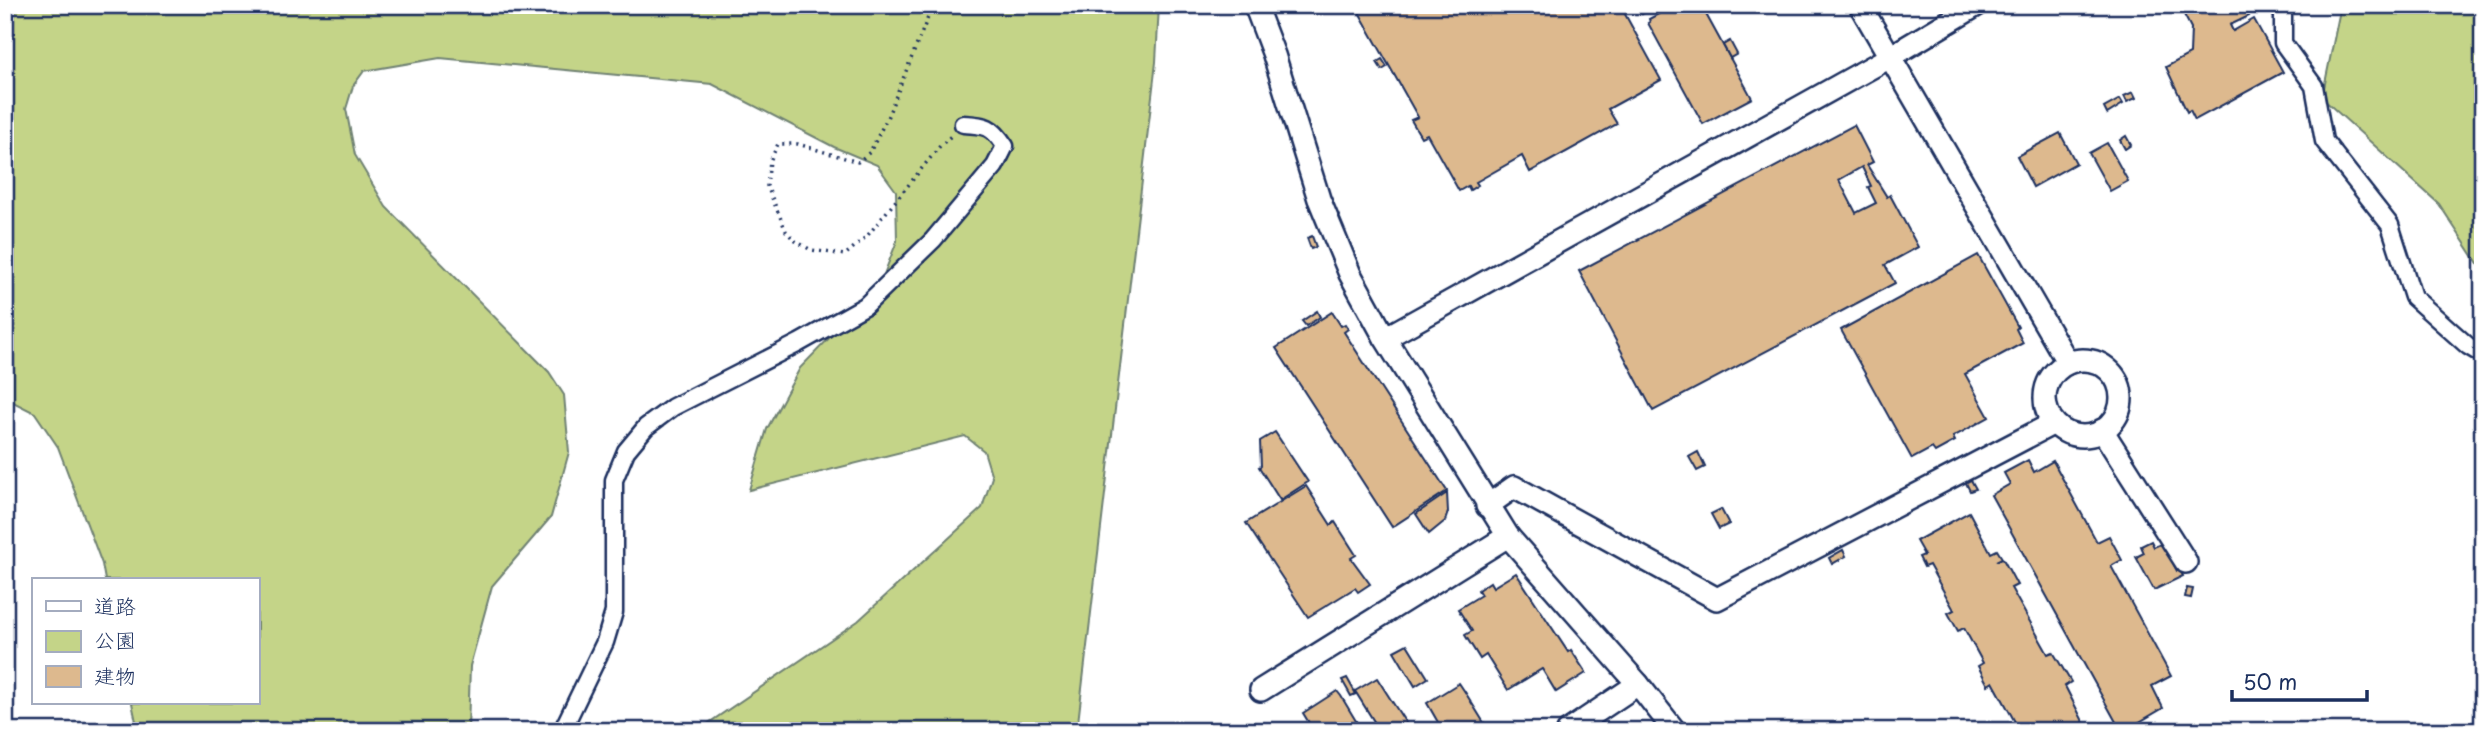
<svg xmlns="http://www.w3.org/2000/svg" width="2488" height="736" font-family="'Playpen Sans','Klee One',sans-serif">
<style>
.green{fill:#c4d488;stroke:#708273;stroke-width:2}
.building{fill:#ddb98e;stroke:#1b2f5e;stroke-width:2;fill-rule:evenodd}
.lines{fill:none;stroke-linecap:round;stroke-linejoin:round}
.minor-casing{stroke:#1b2f5e;stroke-width:21}
.tertiary-casing{stroke:#1b2f5e;stroke-width:26}
.path{stroke:#1b2f5e;stroke-width:3.5;stroke-dasharray:2 5;stroke-linecap:butt}
.minor{stroke:#fff;stroke-width:16}
.tertiary{stroke:#fff;stroke-width:21}
</style>
<rect width="100%" height="100%" fill="#fff"/>
<filter id="ink" filterUnits="userSpaceOnUse"><feTurbulence type="fractalNoise" baseFrequency=".0143" numOctaves="2"/><feDisplacementMap in="SourceGraphic" scale="14" xChannelSelector="R" yChannelSelector="G"/><feConvolveMatrix kernelMatrix="1 2 1 2 8 2 1 2 1" color-interpolation-filters="sRGB"/></filter>
<g filter="url(#ink)">
<g class="green">
<polygon points="5,5 1159,5 1156,62 1077,731 697,731 858,621 982,508 992,477 984,451 965,436 749,490 767,429 800,368 879,287 897,241 896,191 877,165 834,147 712,84 440,58 364,71 353,86 346,109 355,155 386,207 549,372 564,395 569,452 551,517 492,586 470,666 468,731 138,731 132,703 257,703 257,580 105,580 102,564 58,447 35,413 5,398"/>
<polygon points="2341,5 2483,5 2483,271 2439,204 2322,98"/>
</g>
<g class="building">
<polygon points="1355,5 1620,5 1661,80 1608,109 1617,124 1530,172 1522,156 1476,182 1478,185 1470,190 1468,186 1459,191 1427,134 1421,137 1411,120 1418,117"/>
<polygon points="1637,5 1657,5 1642,14"/>
<polygon points="1675,5 1705,5 1702,7 1752,98 1703,124 1648,23 1650,22 1649,19"/>
<polygon points="2182,5 2243,5 2249,16 2230,25 2233,31 2254,19 2283,72 2195,120 2190,110 2187,112 2166,67 2190,54 2191,28 2180,7"/>
<polygon points="1730,41 1737,54 1730,58 1723,45"/>
<polygon points="1382,59 1387,67 1382,70 1377,62"/>
<polygon points="2133,92 2136,98 2127,102 2124,96"/>
<polygon points="2120,99 2123,104 2107,114 2104,108"/>
<path d="M1854,125L1873,162L1867,165L1887,197L1890,195L1918,247L1885,265L1895,283L1653,411L1579,271ZM1862,167L1871,186L1868,187L1876,203L1856,213L1839,180Z"/>
<polygon points="2060,133 2076,163 2033,187 2017,156"/>
<polygon points="2126,136 2131,145 2125,149 2120,140"/>
<polygon points="2107,143 2128,181 2110,191 2089,153"/>
<polygon points="1312,236 1316,247 1311,249 1307,238"/>
<polygon points="1978,255 2018,327 2016,329 2023,343 1965,374 1989,417 1953,437 1955,441 1935,452 1932,448 1912,459 1841,330"/>
<polygon points="1317,311 1320,317 1306,326 1302,321"/>
<polygon points="1332,312 1341,326 1345,324 1348,329 1344,332 1447,491 1392,527 1276,348"/>
<polygon points="1275,432 1308,482 1280,500 1259,467 1261,466 1260,441"/>
<polygon points="1698,452 1705,467 1697,471 1689,457"/>
<polygon points="2028,460 2034,472 2053,461 2097,542 2109,536 2122,560 2111,566 2171,676 2152,686 2163,708 2124,731 2121,731 1991,495 2010,484 2004,473"/>
<polygon points="1970,478 1976,489 1970,491 1965,481"/>
<polygon points="1306,486 1331,525 1335,522 1356,555 1351,558 1370,584 1358,592 1355,588 1308,617 1246,523"/>
<polygon points="1447,493 1448,512 1445,521 1429,534 1416,514"/>
<polygon points="1721,509 1729,524 1719,529 1711,514"/>
<polygon points="1969,512 1991,553 1997,550 2002,558 1996,561 2003,559 2017,585 2011,588 2048,654 2053,652 2071,682 2065,686 2088,731 2020,731 1993,682 1988,685 1978,666 1983,663 1964,628 1958,631 1948,613 1954,610 1929,565 1924,567 1919,557 1924,555 1916,541"/>
<polygon points="2151,541 2154,547 2163,543 2177,571 2180,570 2183,576 2154,590 2136,557 2144,553 2141,546"/>
<polygon points="1843,550 1846,556 1832,564 1829,558"/>
<polygon points="1516,573 1568,652 1571,650 1586,673 1556,692 1542,669 1508,690 1486,655 1480,659 1465,635 1472,631 1458,609 1481,595 1478,590 1490,582 1493,587"/>
<polygon points="2187,588 2193,589 2191,598 2185,597"/>
<polygon points="1407,644 1428,678 1415,686 1394,651"/>
<polygon points="1347,678 1356,694 1351,696 1342,680"/>
<polygon points="1377,678 1384,689 1411,731 1380,731 1355,691"/>
<polygon points="1459,683 1465,692 1489,731 1443,731 1427,703"/>
<polygon points="1337,691 1341,696 1362,731 1314,731 1303,713"/>
</g>
<g class="lines">
<defs>
<g id="minor">
<polyline points="2278,5 2283,15 2283,43 2314,86 2324,141 2390,225 2413,297 2468,346 2483,355"/>
<path d="M562,731L605,642L614,612V480L626,451L646,427L673,407L799,343L865,306L933,240L995,166L1005,146C992,126 986,125 963,124"/>
</g>
<g id="tertiary">
<polyline points="1255,5 1274,55 1319,199 1350,274 1385,338 1508,536 1638,684 1675,731"/>
<polyline points="1860,5 2068,363"/>
<polyline points="1385,338 1890,57 1977,5"/>
<circle cx="2083" cy="398" r="38"/>
<polyline points="2102,430 2186,562"/>
<polyline points="1487,506 1514,487 1717,599 2054,423"/>
<polyline points="1261,690 1508,536"/>
<polyline points="1568,731 1638,684"/>
</g>
</defs>
<use href="#minor" class="minor-casing"/>
<use href="#tertiary" class="tertiary-casing"/>
<polyline class="path" points="933,5 887,118 870,152 858,162 798,144 778,144 770,161 767,186 786,231 794,240 811,250 845,255 868,235 940,146 952,135"/>
<use href="#minor" class="minor"/>
<use href="#tertiary" class="tertiary"/>
</g>
</g>
<rect width="2488" height="736" fill="none" stroke="#fff" stroke-width="28"/>
<rect x="14" y="14" width="2460" height="708" fill="none" stroke="#1b2f5e" stroke-width="2.5" filter="url(#ink)"/>
<rect x="32" y="578" width="228" height="126" fill="#ffffff" stroke="#a4acbf" stroke-width="2"/>
<rect x="46" y="601" width="35" height="10" fill="#ffffff" stroke="#a4acbf" stroke-width="2"/>
<text x="94" y="614" font-size="21" fill="#1b2f5e">道路</text>
<rect x="46" y="631" width="35" height="21" fill="#c4d488" stroke="#a4acbf" stroke-width="2"/>
<text x="94" y="648" font-size="21" fill="#1b2f5e">公園</text>
<rect x="46" y="666" width="35" height="21" fill="#ddb98e" stroke="#a4acbf" stroke-width="2"/>
<text x="94" y="684" font-size="21" fill="#1b2f5e">建物</text>
<path d="M2232 690v10h135v-10" fill="none" stroke="#1b2f5e" stroke-width="3.5"/>
<text x="2243" y="690" font-size="21" fill="#1b2f5e" stroke="#ffffff" stroke-width="5" paint-order="stroke">50 m</text>
</svg>
